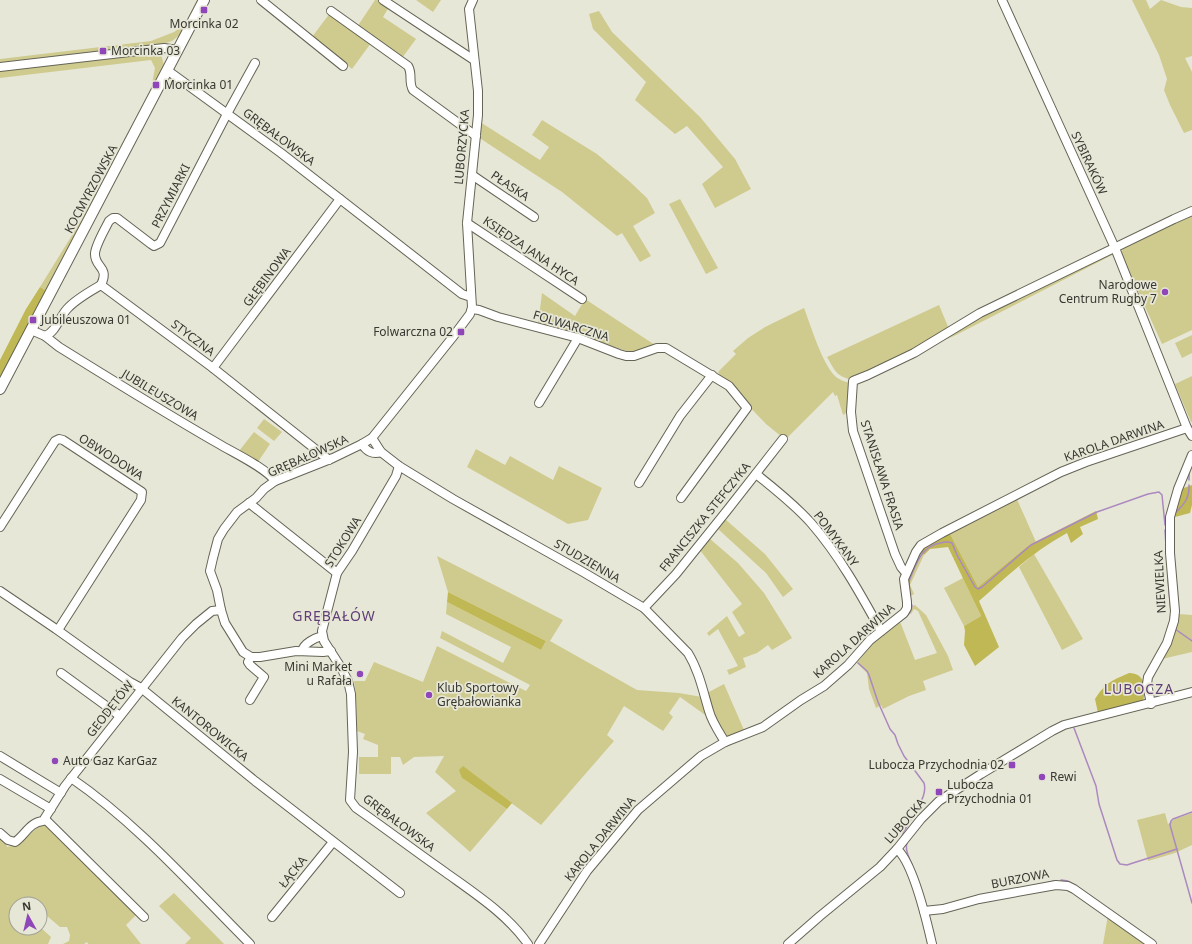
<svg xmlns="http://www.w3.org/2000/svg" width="1192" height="944" font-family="'Noto Sans',sans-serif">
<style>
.green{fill:#cfcb8f}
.forest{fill:#c0b854}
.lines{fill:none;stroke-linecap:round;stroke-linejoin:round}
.stream{stroke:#ab89c0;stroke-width:1.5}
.minor-casing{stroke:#656456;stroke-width:10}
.major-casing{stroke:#656456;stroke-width:12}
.minor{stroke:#fff;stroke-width:8}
.major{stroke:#fff;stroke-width:10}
.poi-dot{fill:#8e46b9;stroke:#e7e7d7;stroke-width:1.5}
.labels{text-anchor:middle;stroke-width:3.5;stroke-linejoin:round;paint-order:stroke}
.poi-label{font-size:12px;fill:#383731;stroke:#e7e7d7;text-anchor:start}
.street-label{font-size:12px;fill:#383731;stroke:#e7e7d7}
.quarter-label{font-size:14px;letter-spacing:1px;fill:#603d76;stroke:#e7e7d7}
</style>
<rect width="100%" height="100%" fill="#e7e7d7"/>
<g class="green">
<polygon points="197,0 200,0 181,34 172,41 160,45 135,46 92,53 0,64 0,59 151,41 174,32 185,24"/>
<polygon points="375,0 379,0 389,7 383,17 416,39 402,58 357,27"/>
<polygon points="416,0 441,0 433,12"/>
<polygon points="1132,0 1146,0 1150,9 1161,0 1181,7 1192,8 1192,56 1185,58 1192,72 1192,130 1184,133 1170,105 1164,90 1167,79 1159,55"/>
<polygon points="599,11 612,32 700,117 735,159 751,189 715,208 702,184 723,167 687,126 675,134 635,100 646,82 593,29 589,14"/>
<polygon points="330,13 371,43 352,69 312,37"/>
<polygon points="146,54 147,57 154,56 154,54 161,54 164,65 47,291 40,287 82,219 151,89 155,68 151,60 0,78 0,71"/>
<polygon points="542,120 597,154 629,181 647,198 655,213 633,226 651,256 640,262 622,233 617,236 562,192 478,137 480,122 540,160 549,147 532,135"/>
<polygon points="680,199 718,268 706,274 669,204"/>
<polygon points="1192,216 1192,330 1162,344 1121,254 1124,246"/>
<polygon points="1110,253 1114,254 954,336 922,349 965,323"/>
<polygon points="542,293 575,316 585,299 655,345 632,353 578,334 538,325"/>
<path d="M939,305L949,329L905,355L850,379C836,376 834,369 827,357Z"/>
<path d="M804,308C811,326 822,364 836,377C840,380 845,382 850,383L848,412L843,415L837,395L835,396L833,392L787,438L782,437L766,424L720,376L718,372L736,354L733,351L748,338L765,327Z"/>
<polygon points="1192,335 1192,353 1182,358 1175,343"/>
<polygon points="1192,376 1192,422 1191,422 1175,384"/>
<polygon points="264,419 282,432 274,441 257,428"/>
<polygon points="254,432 270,444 258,462 239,451"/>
<polygon points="476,449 505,465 510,456 553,480 559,466 602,488 588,520 568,524 467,467"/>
<polygon points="1016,497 1036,542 1029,545 978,587 949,532"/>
<polygon points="725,519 765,554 793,589 783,597 766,573 717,528"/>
<polygon points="709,538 738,563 764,593 792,638 772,650 768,645 757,653 743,658 746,667 729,675 727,670 738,666 718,629 709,636 707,633 727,616 739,637 745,633 732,612 742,604 699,549"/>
<polygon points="920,550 924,555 910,585 914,594 909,597 907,574 912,570 910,563"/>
<polygon points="1034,554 1083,639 1062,650 1019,567"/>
<polygon points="437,556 563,620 550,641 637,690 679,693 702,697 708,717 680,697 669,713 673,717 663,731 624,706 607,735 614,741 541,825 463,767 462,778 507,809 470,852 426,813 456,791 435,772 444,756 414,757 403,765 400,757 391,757 391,774 359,774 359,757 378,757 378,745 363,739 365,734 357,731 356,695 354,681 365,681 374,662 423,682 437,646 526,691 530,685 440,638 442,631 503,663 511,647 446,614 447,602 541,650 546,641 448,592"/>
<polygon points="963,578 981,616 964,626 944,588"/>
<polygon points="915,605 926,615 948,656 953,670 923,681 926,690 909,696 883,709 881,705 876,708 869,689 867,673 857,663 882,632 899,619 915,660 937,653 918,611 914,609 911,614 908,612 909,607"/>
<polygon points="1179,614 1192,615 1192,652 1162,659 1178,621"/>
<polygon points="724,684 744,730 729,737 723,734 716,724 707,693"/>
<polygon points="1165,813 1168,824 1175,819 1192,813 1192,845 1175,853 1148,861 1137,820"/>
<polygon points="46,823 138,913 126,925 141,944 88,944 87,942 84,944 63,944 69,941 70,935 67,927 60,927 40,910 40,904 33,904 29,900 23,904 16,904 16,928 40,928 40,927 51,937 48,944 0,944 0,835 5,839 7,847 19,844 36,829"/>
<polygon points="174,893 224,944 185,944 191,938 159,906"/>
<polygon points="1108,915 1150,944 1103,944"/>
</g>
<g class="forest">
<polygon points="40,287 47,291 18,348 15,348 0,382 0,360 26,309"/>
<polygon points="1192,485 1192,505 1190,513 1175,517 1173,513 1181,489"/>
<path d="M1096,511L1098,519L1080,527L1083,534L1071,543L1067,533C1034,551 1007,576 979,601L999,647L975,666L964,645L965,631L964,626L981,616L948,547L930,549L924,555L920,550L949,532L978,587L1029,545Z"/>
<polygon points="448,592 546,641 541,650 447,602"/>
<path d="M1129,673C1145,673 1147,688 1143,701L1098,713L1095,699C1106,682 1111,681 1129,673Z"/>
<polygon points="463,766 512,803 507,809 462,778 459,770"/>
</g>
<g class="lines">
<g class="stream">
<polyline points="1189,480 1189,473"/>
<path d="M1175,513C1184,505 1190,497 1189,485"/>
<polyline points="1165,530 1166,546"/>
<polyline points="1168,580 1171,612"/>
<path d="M909,585V581C916,565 920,547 940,543C944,542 948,541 952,543L957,555L975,587L978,589L982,587L1031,545L1097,512L1148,494L1159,492L1162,495L1165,525"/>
<path d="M901,621C907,617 912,612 912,605"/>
<polyline points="1175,629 1192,641"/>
<polyline points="869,647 874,641"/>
<path d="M858,663L867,671L869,675L878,702L890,729L895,735L898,744L904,756L924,783C927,793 920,803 916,811"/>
<polyline points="1074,728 1096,786 1099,804 1117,860 1120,864 1127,865 1133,863 1177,849"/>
<polyline points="1192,812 1173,819 1171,821 1170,825 1192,903"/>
<polyline points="902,837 904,831 913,816"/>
<path d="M907,843C904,850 910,859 912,865"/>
<polyline points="1061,880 1068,881 1074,885"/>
<polyline points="1046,883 1054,881"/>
</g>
<defs>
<g id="minor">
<polyline points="261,0 343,66"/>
<polyline points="383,0 474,60"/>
<polyline points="1002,0 1115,248 1187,428 1192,436"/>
<path d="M331,11L408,66C413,74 408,82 413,90L476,136"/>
<polyline points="0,67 164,48 178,50"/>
<polyline points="167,70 281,153 462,294 471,297"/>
<polyline points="472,175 534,217"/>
<polyline points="467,223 582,299"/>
<path d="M101,285C110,266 94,268 95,253C96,244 105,229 109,221L113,218H117L151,244L154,246L160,243L228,112L255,63"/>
<polyline points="472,309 479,310 498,317 578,338 619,354 626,356 634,356 657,348 666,348 729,386 747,408 681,498"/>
<path d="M31,330L45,336L59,347C112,380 165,413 219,444C234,453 266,468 275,481"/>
<path d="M45,336C56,332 59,318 67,309C76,299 89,292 101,285L213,368L329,460"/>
<polyline points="213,368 340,199"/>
<polyline points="539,403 578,338"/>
<path d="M372,438L381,452L399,466L453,499L583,572L644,608L688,653C699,671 703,691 709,711C712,722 719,732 725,742"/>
<path d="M362,444C366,451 373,455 381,452"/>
<path d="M399,466L396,476L352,551L337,573L322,631L324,641L340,666L348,681L351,694L353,752L350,800L356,808C386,829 415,851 445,872C474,893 507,914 528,944"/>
<path d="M756,474C775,489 795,505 811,523C839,555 860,593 881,631"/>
<polyline points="639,483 680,416 712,375"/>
<polyline points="249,503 337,573"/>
<polyline points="0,527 55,441 59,439 63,440 142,492 141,500 58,630"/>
<polyline points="906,573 901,567 895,554 853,431 851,412 853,381 868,375 914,353 980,313 1174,219 1192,211"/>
<polyline points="0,591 56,629 130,682 141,688 255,781 400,893"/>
<polyline points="644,608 676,574 729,508 783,439"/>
<path d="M302,651C304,643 315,638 322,636"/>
<polyline points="331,651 323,652 296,651 260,657 251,657 243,652 225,623 221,610 217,590 210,571 213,558 218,539 224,529 237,512 256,498 264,489 275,481 333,458 362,444 372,438 452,338 470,314 472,307 467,223 478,115 478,91 469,9 473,0"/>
<polyline points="61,673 120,716"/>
<polyline points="250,700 264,677 250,665 248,662 251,657"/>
<polyline points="1151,704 1147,684 1148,677 1167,643 1174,621 1175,611 1170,553 1170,517 1178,489 1192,455"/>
<polyline points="0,756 61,793"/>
<path d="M71,778C138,824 193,887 250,944"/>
<polyline points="0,779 51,809"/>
<polyline points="45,819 144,917"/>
<path d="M0,833L8,840L15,842C25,835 30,822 43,821L65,786L182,638L196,624L212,611L221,610"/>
<path d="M897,849C913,863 927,922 932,944"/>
<polyline points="924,911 943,909 979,899 1056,885 1068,886 1074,889 1152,944"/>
<polyline points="272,917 333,842"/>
<polyline points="539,944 587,871 638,810 701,756 725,742 763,727 801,700 824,686 848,665 870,640 904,613 907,608 907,602 904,579 916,552 921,545 942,533 1061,472 1086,462 1187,428"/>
<polyline points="788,944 820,916 880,867 897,849 921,819 939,801 981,774 1052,731 1064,725 1192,692"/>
</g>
<polyline id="major" points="0,389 204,0"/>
</defs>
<use href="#minor" class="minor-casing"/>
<use href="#major" class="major-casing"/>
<use href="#minor" class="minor"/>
<use href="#major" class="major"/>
</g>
<g class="poi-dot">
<rect x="200" y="6" width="8" height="8" rx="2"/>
<rect x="99" y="47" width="8" height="8" rx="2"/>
<rect x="152" y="81" width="8" height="8" rx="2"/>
<circle cx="1165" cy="292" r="4"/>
<rect x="29" y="316" width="8" height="8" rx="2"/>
<rect x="457" y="328" width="8" height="8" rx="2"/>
<circle cx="360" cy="674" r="4"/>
<circle cx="429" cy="695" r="4"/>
<circle cx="55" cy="761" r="4"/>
<rect x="1008" y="761" width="8" height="8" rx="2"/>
<circle cx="1042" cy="777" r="4"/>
<rect x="935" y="788" width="8" height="8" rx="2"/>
</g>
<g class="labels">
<g class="poi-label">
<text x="204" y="28" text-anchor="middle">Morcinka 02</text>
<text x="111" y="55">Morcinka 03</text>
<text x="164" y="89">Morcinka 01</text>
<text x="1157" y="289" text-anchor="end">Narodowe<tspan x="1157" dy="14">Centrum Rugby 7</tspan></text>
<text x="41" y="324">Jubileuszowa 01</text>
<text x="453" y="336" text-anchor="end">Folwarczna 02</text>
<text x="352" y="671" text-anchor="end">Mini Market<tspan x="352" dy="14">u Rafała</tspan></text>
<text x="437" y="692">Klub Sportowy<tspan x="437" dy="14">Grębałowianka</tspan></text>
<text x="63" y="765">Auto Gaz KarGaz</text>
<text x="1004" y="769" text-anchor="end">Lubocza Przychodnia 02</text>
<text x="1050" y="781">Rewi</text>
<text x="947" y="789">Lubocza<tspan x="947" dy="14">Przychodnia 01</tspan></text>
</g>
<g class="street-label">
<text transform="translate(279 137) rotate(37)" y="4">GRĘBAŁOWSKA</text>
<text transform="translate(462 147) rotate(-85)" y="4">LUBORZYCKA</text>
<text transform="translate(1089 163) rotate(65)" y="4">SYBIRAKÓW</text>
<text transform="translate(510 186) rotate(34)" y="4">PŁASKA</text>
<text transform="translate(91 189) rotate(-62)" y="4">KOCMYRZOWSKA</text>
<text transform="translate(171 196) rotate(-63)" y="4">PRZYMIARKI</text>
<text transform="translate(531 251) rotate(34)" y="4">KSIĘDZA JANA HYCA</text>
<text transform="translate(267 277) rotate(-53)" y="4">GŁĘBINOWA</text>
<text transform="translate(571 326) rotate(17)" y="4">FOLWARCZNA</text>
<text transform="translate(193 338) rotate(37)" y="4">STYCZNA</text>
<text transform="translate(160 395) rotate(31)" y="4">JUBILEUSZOWA</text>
<text transform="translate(1114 441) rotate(-19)" y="4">KAROLA DARWINA</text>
<text transform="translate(308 456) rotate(-24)" y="4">GRĘBAŁOWSKA</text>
<text transform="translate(111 457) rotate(33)" y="4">OBWODOWA</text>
<text transform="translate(882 475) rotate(72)" y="4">STANISŁAWA FRASIA</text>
<text transform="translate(705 517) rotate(-51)" y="4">FRANCISZKA STEFCZYKA</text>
<text transform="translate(836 539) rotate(53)" y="4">POMYKANY</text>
<text transform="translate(343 542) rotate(-58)" y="4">STOKOWA</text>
<text transform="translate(587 561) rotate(30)" y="4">STUDZIENNA</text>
<text transform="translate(1160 582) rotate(-93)" y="4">NIEWIELKA</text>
<text transform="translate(854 641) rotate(-42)" y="4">KAROLA DARWINA</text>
<text transform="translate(110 709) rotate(-52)" y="4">GEODETÓW</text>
<text transform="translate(210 729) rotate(39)" y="4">KANTOROWICKA</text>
<text transform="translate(905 821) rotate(-49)" y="4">LUBOCKA</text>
<text transform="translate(399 823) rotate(37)" y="4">GRĘBAŁOWSKA</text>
<text transform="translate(600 839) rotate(-51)" y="4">KAROLA DARWINA</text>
<text transform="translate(293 872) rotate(-51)" y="4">ŁĄCKA</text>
<text transform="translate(1020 879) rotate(-11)" y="4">BURZOWA</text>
</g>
<g class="quarter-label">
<text x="334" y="621">GRĘBAŁÓW</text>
<text x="1139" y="694">LUBOCZA</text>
</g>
</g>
<g transform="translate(28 916) rotate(352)"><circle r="19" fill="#e7e7d7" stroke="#a1a195"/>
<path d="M0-3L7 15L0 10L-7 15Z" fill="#8e46b9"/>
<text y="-6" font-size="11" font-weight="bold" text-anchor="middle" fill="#383731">N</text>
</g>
</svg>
